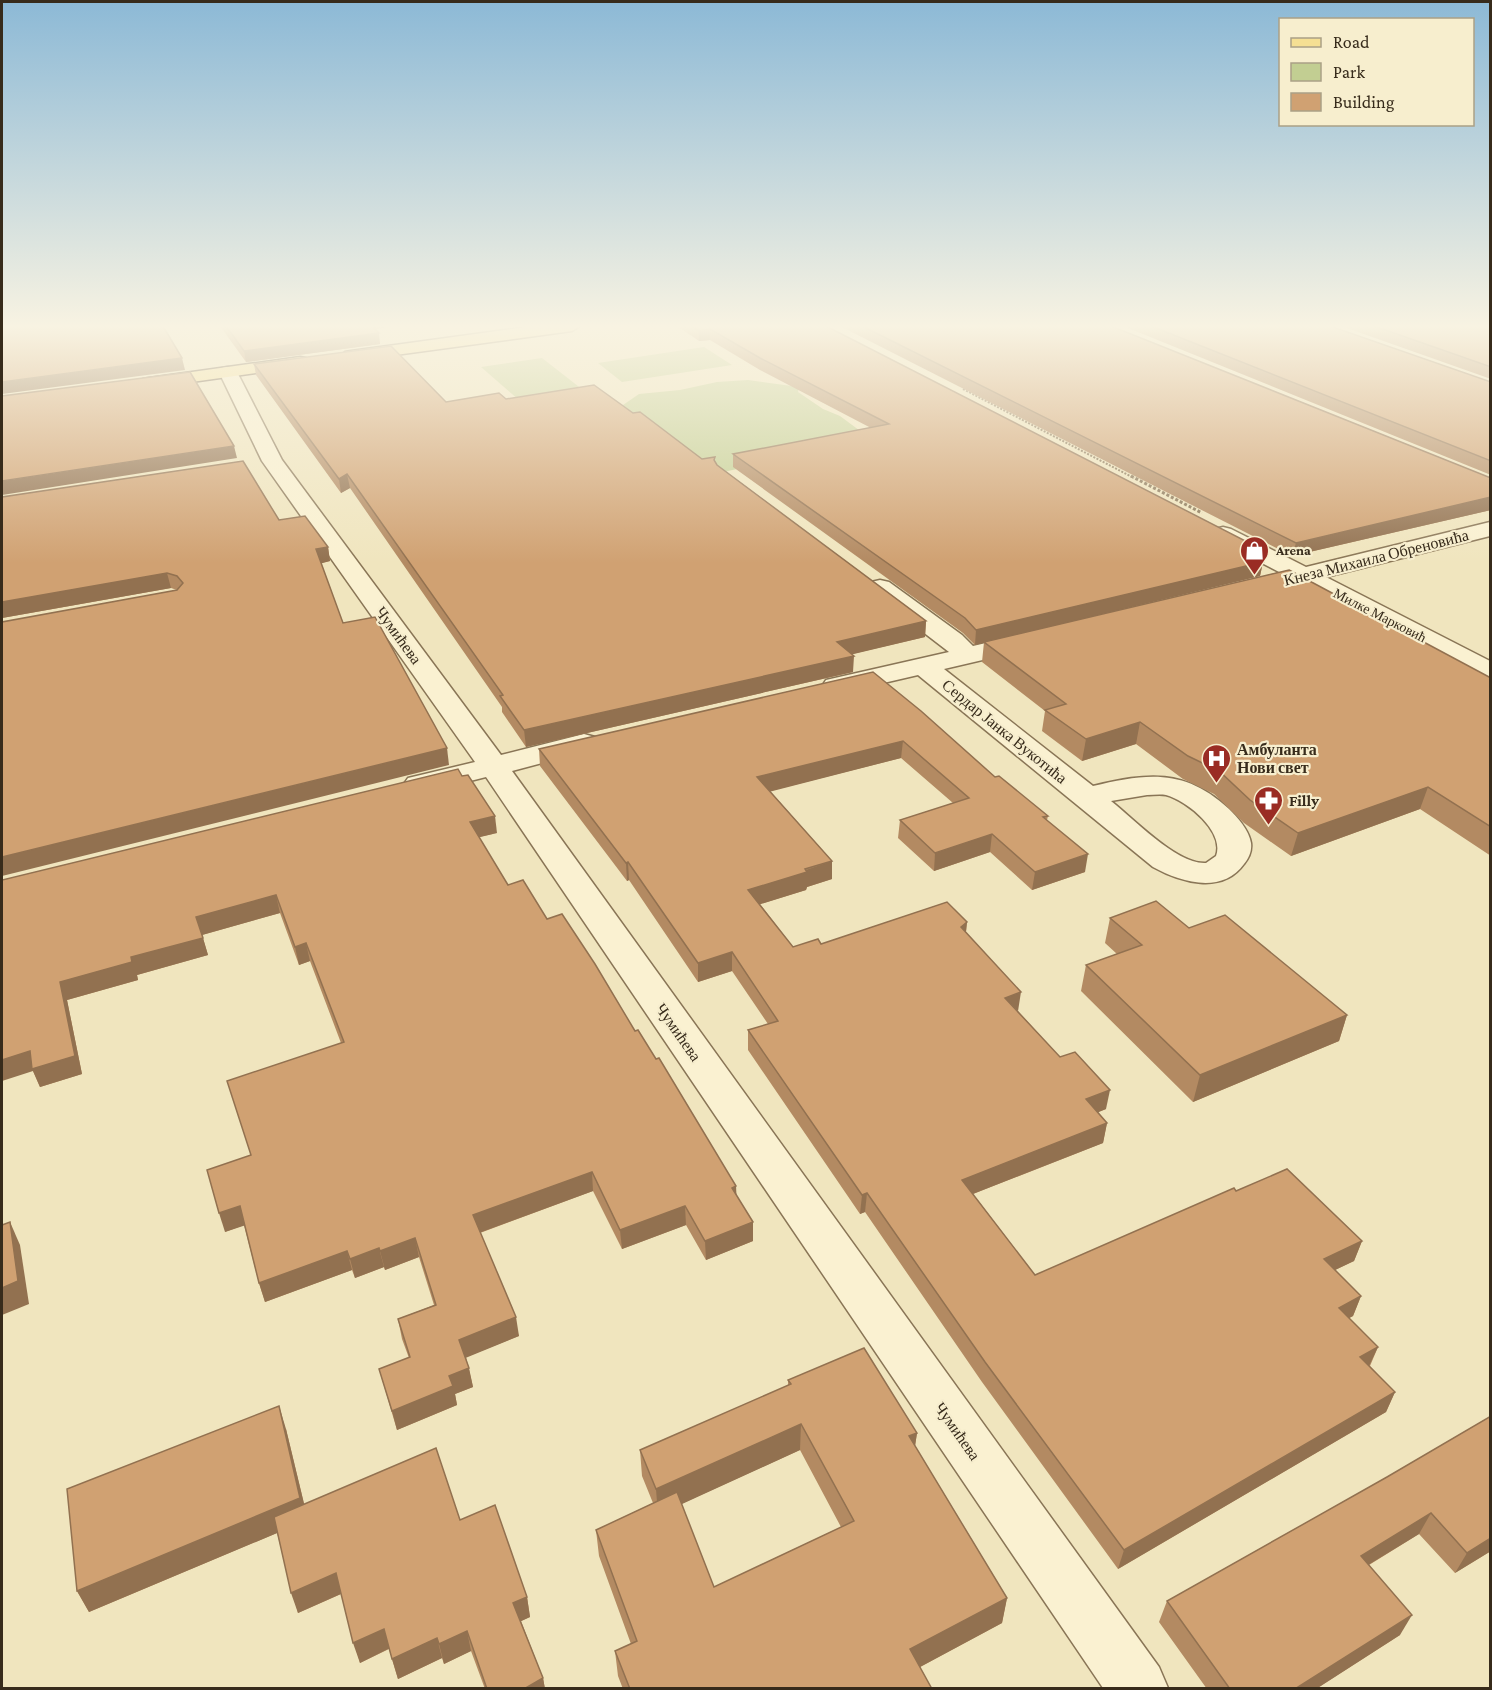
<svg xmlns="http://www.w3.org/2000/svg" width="1492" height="1690" font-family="'Crimson Pro',serif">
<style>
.green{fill:#c2ce92}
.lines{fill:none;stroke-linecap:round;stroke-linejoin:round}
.street-casing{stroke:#897556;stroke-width:3}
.primary-casing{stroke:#56422b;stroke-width:3}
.path-far1{stroke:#897556;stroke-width:2;stroke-dasharray:2 1.5;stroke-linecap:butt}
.path{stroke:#897556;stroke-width:3;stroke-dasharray:3 2;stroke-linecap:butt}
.street{fill:#faf1d1;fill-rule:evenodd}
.primary{fill:#f5df93;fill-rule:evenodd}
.wall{fill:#b38a62;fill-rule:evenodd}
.shaded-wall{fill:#927150}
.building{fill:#d0a172;stroke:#927150;stroke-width:1.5}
.labels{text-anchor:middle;stroke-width:4.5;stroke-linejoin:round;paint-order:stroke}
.far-poi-label{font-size:14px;font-weight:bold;fill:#372b1b;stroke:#f7eece;text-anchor:start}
.far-street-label{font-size:14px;fill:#372b1b;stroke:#f7eece}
.street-label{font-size:16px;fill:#372b1b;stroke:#f7eece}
.poi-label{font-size:16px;font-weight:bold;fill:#372b1b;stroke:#f7eece;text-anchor:start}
</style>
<rect width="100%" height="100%" fill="#f0e5be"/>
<g class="green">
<polygon points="704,347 732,365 622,382 598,363"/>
<polygon points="542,358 583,390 519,400 481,367"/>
<polygon points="748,380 799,387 798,392 823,409 840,416 871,439 719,473 627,417 623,405 639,394 680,390 717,382"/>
</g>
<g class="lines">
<defs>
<g id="street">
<polygon points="228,367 234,368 237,372 282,460 501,755 584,734 595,737 599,743 595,749 512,771 1159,1667 1168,1688 1103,1688 486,777 419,794 408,792 403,785 408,778 475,762 262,461 219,372 222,368"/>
<polygon points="1490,522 1490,536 1326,577 1490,661 1490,679 1480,677 1300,583 1256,594 1247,592 1244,587 1247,582 1281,573 1215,539 1212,534 1215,529 1223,527 1231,529 1306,567"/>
<path d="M880,580L889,582L962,635L973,646L1025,634L1034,636L1038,642L1034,648L944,669L1093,786C1147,773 1185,768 1229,809C1238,818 1249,830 1251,843C1252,851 1249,858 1244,864C1222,895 1180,882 1153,867L918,675L836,694L826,692L822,686L826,680L949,652L871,592L868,587L871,582ZM1147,795C1153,795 1160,794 1166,795C1188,801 1225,832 1216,856L1206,863C1177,865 1133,818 1111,801Z"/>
</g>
<g id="primary">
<polygon points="534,326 580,326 572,331 351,361 345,360 342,356 345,352 351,351"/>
<polygon points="300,357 306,358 309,362 306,366 149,388 143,387 140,383 143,379 149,378"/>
</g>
</defs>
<use href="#street" class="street-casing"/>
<use href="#primary" class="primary-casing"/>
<polyline class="path-far1" points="963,389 1134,478"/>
<polyline class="path" points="1131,476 1202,513"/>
<use href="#street" class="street"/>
<use href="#primary" class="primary"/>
</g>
<g class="wall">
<polygon points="220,326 397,326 375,329 380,344 246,362"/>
<polygon points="677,326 826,326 1263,562 1260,576 1083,618 1491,678 1491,856 1420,809 1291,856 1244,823 1214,794 1183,779 1136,744 1082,761 1042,731 1045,711 982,662 984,642 975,645 963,633 733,467 733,454 871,428 760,370 710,340 699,341"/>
<polygon points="840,326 1111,326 1491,478 1491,510 1292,556"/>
<polygon points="1123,326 1330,326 1491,382 1491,475"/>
<polygon points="1341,326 1491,326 1491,379"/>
<polygon points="254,364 446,402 506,399 633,413 702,459 715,457 715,462 717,465 926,621 925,637 852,654 853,672 526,747 502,712 502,707 350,488 341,493 256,375"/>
<polygon points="2,497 279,520 328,547 330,561 321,563 343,623 449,765 177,590 171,588 2,618 2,619"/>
<polygon points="873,672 995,777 1048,816 1047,820 1085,872 1032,890 990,852 934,871 898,838 900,820 953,803 901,758 770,791 832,861 832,879 807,887 806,890 760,904 793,947 821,944 967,922 966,932 1018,1011 1106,1109 1098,1112 1107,1123 1103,1143 973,1194 1035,1275 1236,1191 1362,1241 1354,1261 1335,1270 1361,1296 1353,1316 1349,1318 1378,1347 1370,1366 1395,1392 1386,1412 1118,1569 982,1382 865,1212 860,1214 748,1050 748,1030 768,1024 732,971 698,982 629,880 627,881 540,766 539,749"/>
<polygon points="497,833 479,837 508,885 547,919 635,1031 736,1186 736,1195 753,1222 753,1241 706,1260 686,1225 622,1249 593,1191 480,1233 519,1336 466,1357 473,1387 455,1394 457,1405 397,1430 379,1369 409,1358 402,1339 398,1319 434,1305 419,1257 385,1270 384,1267 355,1278 352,1270 265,1302 259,1283 244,1225 225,1232 251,1155 341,1043 310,961 299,965 280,913 202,935 208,955 137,975 138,980 67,1000 82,1074 40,1087 33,1071 2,880"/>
<polygon points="1110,918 1189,928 1347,1015 1339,1041 1193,1102 1081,991 1086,965 1117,954 1105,943"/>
<path d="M788,1380L917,1433L915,1446L1007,1598L1002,1623L920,1667L932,1689H623L618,1676L615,1651L631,1644L599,1556L596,1530L653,1503L642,1476L640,1450L788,1386ZM800,1450L841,1527L714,1587L681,1504Z"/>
<polygon points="1491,1416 1491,1551 1455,1573 1419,1534 1369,1565 1400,1635 1316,1689 1207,1689 1159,1622 1167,1601 1387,1477"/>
<polygon points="286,1429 304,1504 460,1520 527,1597 530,1617 521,1621 543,1678 545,1689 485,1689 471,1651 444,1664 442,1658 398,1679 389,1649 360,1663 341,1594 298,1613 277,1533 89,1612 77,1591"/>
</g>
<g class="shaded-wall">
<polygon points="366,326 397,326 367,330"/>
<polygon points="710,329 710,340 699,341 699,331"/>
<polygon points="379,333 380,344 246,362 244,351"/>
<polygon points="182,358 185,370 2,394 2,396 2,382"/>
<polygon points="234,446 237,458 2,495 2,497 2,481"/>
<polygon points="347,474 350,488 341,493 339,479"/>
<polygon points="1491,497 1491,510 1292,556 1296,543"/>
<polygon points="328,547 330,561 319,564 316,549"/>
<polygon points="1263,550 1260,563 1263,562 1260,576 975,645 976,630"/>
<polygon points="167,573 171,588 2,618 2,619 2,602"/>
<polygon points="926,621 925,637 837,658 837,642"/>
<polygon points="854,656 853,672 526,747 524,730"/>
<polygon points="1140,722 1136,744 1082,761 1086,739"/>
<polygon points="903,741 901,758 757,795 757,777"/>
<polygon points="447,748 449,765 2,876 2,857"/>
<polygon points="1428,787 1420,809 1291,856 1298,833"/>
<polygon points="495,816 497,833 472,839 470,822"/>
<polygon points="992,834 990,852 934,871 935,853"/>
<polygon points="1088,854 1085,872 1032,890 1035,872"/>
<polygon points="832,861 832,879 807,887 806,890 748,908 748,890"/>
<polygon points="628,862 629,880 627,881 626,863"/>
<polygon points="276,895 280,913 202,935 196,917"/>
<polygon points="967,922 965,940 961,927"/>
<polygon points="203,938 208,955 137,975 138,980 67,1000 82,1074 40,1087 33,1071 2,1081 2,1060 60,982 131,957"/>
<polygon points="306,943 310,961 299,965 295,947"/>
<polygon points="732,952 732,971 698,982 698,963"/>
<polygon points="1021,992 1018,1011 1005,998"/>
<polygon points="1347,1015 1339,1041 1193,1102 1200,1075"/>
<polygon points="1110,1090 1106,1109 1082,1119 1086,1099"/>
<polygon points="1107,1123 1103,1143 960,1199 962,1180"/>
<polygon points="592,1172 593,1191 476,1234 473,1215"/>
<polygon points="736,1186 737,1205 732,1188"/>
<polygon points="867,1193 865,1212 860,1214 862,1195"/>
<polygon points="240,1206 246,1225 225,1232 219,1213"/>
<polygon points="685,1206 686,1225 622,1249 620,1230"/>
<polygon points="10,1222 20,1245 29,1304 2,1315 2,1288"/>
<polygon points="753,1222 753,1241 706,1260 705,1241"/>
<polygon points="415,1238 419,1257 385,1270 380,1251"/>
<polygon points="1362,1241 1354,1261 1316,1279 1324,1259"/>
<polygon points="379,1248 384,1267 355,1278 350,1259"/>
<polygon points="347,1251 352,1270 265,1302 259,1283"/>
<polygon points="1361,1296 1353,1316 1331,1328 1339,1308"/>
<polygon points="516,1317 519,1336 463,1359 459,1340"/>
<polygon points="1378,1347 1369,1366 1360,1357"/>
<polygon points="469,1368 473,1387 455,1394 457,1405 397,1430 392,1411 449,1376"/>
<polygon points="1395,1392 1386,1412 1118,1569 1124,1550"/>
<polygon points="279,1406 286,1429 308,1520 89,1612 77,1591"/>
<polygon points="801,1424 800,1450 658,1515 656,1489"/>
<polygon points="917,1433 913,1459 909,1436"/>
<polygon points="1431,1513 1419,1534 1350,1576 1361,1556"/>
<polygon points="1491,1538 1491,1551 1455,1573 1467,1553"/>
<polygon points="336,1573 343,1593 298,1613 291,1593"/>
<polygon points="527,1597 530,1617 517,1623 513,1603"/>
<polygon points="1007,1598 1002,1623 907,1674 910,1649"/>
<polygon points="1412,1615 1400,1635 1316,1689 1295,1689"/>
<polygon points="384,1629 390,1648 360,1663 353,1643"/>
<polygon points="467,1631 471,1651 444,1664 439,1644"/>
<polygon points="437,1638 442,1658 398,1679 392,1659"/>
<polygon points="543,1678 545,1689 524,1689"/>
</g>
<g class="building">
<polygon points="2,326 163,326 182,358 2,382"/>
<polygon points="226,326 372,326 379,333 244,351"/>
<polygon points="693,326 826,326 1263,550 1248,554 1263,562 976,630 965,618 733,454 889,424 760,358 710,329 699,331"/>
<polygon points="862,326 1111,326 1491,478 1491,497 1296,543"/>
<polygon points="1151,326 1330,326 1491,382 1491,461"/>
<polygon points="1374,326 1491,326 1491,367"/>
<polygon points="391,346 446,402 499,393 506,399 594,385 633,413 640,412 702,459 715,457 714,460 717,465 926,621 837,642 854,656 524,730 500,696 503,695 347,474 339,479 254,364"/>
<polygon points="190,372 234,446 2,481 2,396"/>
<polygon points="243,461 279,520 305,516 328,547 316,549 343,623 375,617 447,748 2,857 2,622 177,590 183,583 177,576 167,573 2,602 2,497"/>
<polygon points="1289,570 1491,678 1491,827 1428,787 1298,833 1250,800 1219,771 1188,756 1140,722 1086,739 1045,710 1066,704 984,642"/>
<polygon points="873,672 921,711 995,777 999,776 1048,816 1043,817 1088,854 1035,872 992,834 935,853 900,820 969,798 903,741 757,777 832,861 805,869 807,872 748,890 793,947 818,939 821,944 947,902 967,922 961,927 1021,992 1005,998 1060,1057 1075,1052 1110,1090 1086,1099 1107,1123 962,1180 1035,1275 1234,1188 1236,1191 1287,1169 1362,1241 1324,1259 1361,1296 1339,1308 1378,1347 1360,1357 1395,1392 1124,1550 985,1362 867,1193 862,1195 748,1030 778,1021 732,952 698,963 628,862 626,863 539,749"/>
<polygon points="458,769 462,776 468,775 495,816 470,822 508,885 523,880 547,919 562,914 595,964 635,1031 638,1030 656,1059 659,1058 736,1186 732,1188 753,1222 705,1241 685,1206 620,1230 592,1172 473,1215 516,1317 459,1340 469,1368 449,1376 453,1386 392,1411 379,1369 410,1357 398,1319 436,1305 415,1238 380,1251 379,1248 350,1259 347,1251 259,1283 240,1206 219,1213 207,1170 251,1155 227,1081 344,1042 306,943 295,947 276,895 196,917 203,938 131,957 132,962 60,982 75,1056 32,1069 30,1051 2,1060 2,880"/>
<polygon points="1156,901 1189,928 1225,915 1347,1015 1200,1075 1086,965 1142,945 1110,918"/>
<polygon points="10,1222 18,1281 2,1288 2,1225"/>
<polygon points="864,1348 917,1433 909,1436 1007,1598 910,1649 932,1689 630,1689 615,1651 637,1641 596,1530 677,1492 714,1587 854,1521 801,1424 656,1489 640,1450 791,1384 788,1380"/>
<polygon points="279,1406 300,1498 77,1591 67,1489"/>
<polygon points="1491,1416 1491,1538 1467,1553 1431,1513 1361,1556 1412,1615 1295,1689 1230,1689 1167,1601 1387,1477"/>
<polygon points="436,1448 460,1520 495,1505 527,1597 513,1603 543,1678 524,1689 487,1689 467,1631 439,1644 437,1638 392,1659 384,1629 353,1643 336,1573 291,1593 274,1517"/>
</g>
<linearGradient id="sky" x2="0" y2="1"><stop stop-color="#8cb9d6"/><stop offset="0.58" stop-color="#f8f3e2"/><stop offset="1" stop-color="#f8f3e2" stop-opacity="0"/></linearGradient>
<rect width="1492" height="563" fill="url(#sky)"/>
<defs>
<symbol id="shop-pin" viewBox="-11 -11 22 30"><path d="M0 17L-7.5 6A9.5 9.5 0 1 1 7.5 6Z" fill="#9a2c24" stroke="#f7eece"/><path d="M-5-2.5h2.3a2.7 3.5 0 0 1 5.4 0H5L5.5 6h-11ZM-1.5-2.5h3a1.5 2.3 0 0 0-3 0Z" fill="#fff"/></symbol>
<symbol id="hospital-pin" viewBox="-11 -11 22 30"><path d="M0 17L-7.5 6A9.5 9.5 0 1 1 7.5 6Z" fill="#9a2c24" stroke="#f7eece"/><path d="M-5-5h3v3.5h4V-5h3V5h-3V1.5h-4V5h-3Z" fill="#fff"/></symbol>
<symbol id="pharmacy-pin" viewBox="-11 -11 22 30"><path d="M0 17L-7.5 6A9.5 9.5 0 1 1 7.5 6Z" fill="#9a2c24" stroke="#f7eece"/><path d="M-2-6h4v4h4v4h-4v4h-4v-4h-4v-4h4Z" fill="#fff"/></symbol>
</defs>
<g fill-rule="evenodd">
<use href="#shop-pin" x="1238" y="534" width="33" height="45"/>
<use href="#hospital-pin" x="1200" y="742" width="33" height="45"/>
<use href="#pharmacy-pin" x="1252" y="784" width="33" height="45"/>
</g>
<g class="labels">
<g class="far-poi-label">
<text x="1276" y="555">Arena</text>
</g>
<g class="far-street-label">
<text transform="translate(1380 615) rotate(27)" y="5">Милке Марковић</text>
</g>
<g class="street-label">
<text transform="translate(1376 557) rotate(-14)" y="6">Кнеза Михаила Обреновића</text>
<text transform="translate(399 635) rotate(54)" y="6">Чумићева</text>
<text transform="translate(1005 731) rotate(39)" y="6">Сердар Јанка Вукотића</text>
<text transform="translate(679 1032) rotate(55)" y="6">Чумићева</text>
<text transform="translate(958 1431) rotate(55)" y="6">Чумићева</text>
</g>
<g class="poi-label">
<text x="1237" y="755">Амбуланта<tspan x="1237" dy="18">Нови свет</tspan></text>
<text x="1289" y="806">Filly</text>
</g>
</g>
<rect width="1492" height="1690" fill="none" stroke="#372b1b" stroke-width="6"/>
<rect x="1279" y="18" width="195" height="108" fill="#f7eece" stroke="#aaa086" stroke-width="1.5"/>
<rect x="1291" y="38" width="30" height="9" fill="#f5df93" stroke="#aaa086" stroke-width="1.5"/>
<text x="1333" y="48" font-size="18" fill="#372b1b">Road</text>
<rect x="1291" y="63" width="30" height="18" fill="#c2ce92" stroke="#aaa086" stroke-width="1.5"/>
<text x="1333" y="78" font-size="18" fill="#372b1b">Park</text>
<rect x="1291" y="93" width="30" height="18" fill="#d0a172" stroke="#aaa086" stroke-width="1.5"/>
<text x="1333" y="108" font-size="18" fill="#372b1b">Building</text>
</svg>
